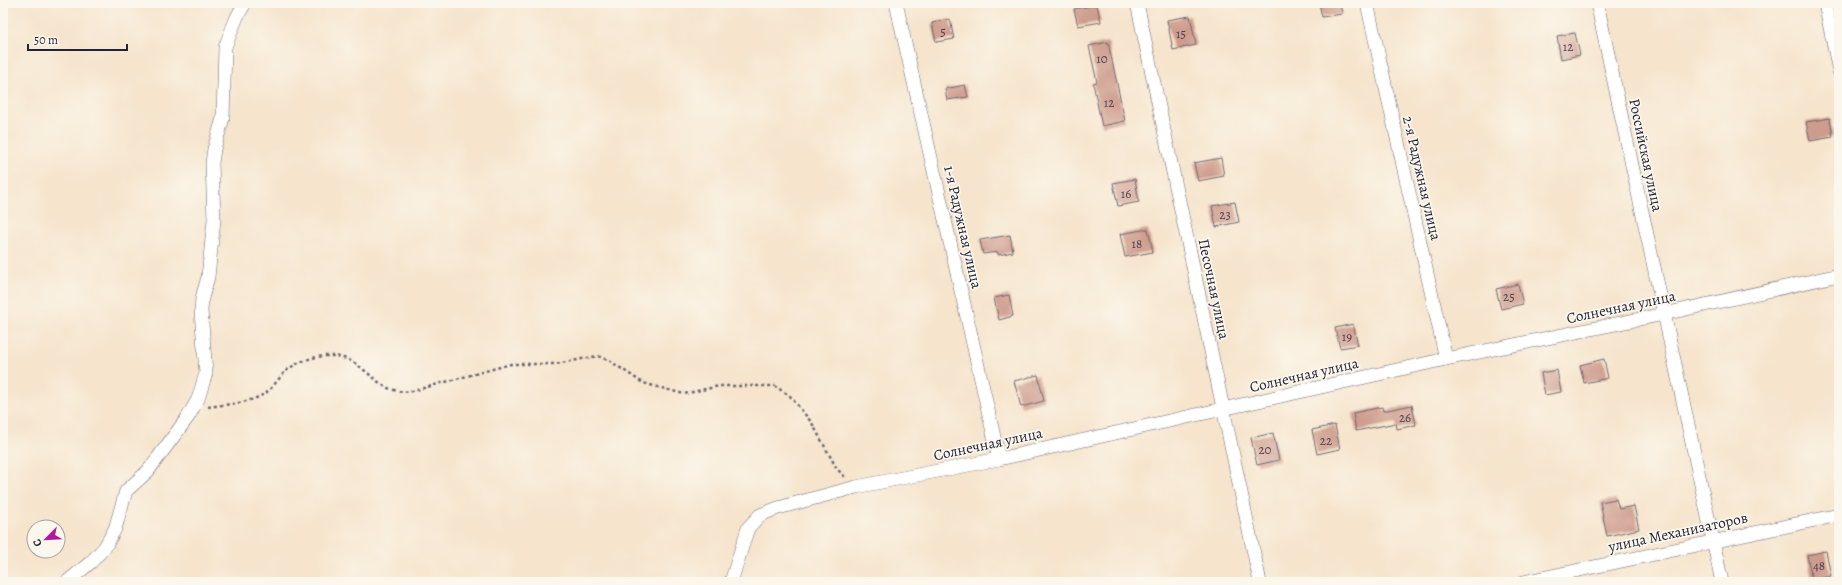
<svg xmlns="http://www.w3.org/2000/svg" width="1842" height="585" font-family="Alegreya,serif">
<style>
.building{fill:#ce9c8d}
.lines{fill:none;stroke-linecap:round;stroke-linejoin:round}
.minor-casing{stroke:#6c666e;stroke-width:14}
.path{stroke:#6c666e;stroke-width:2.5;stroke-dasharray:3 3;stroke-linecap:butt}
.minor{stroke:#fff;stroke-width:13}
.labels{text-anchor:middle;stroke-width:3.5;stroke-linejoin:round;paint-order:stroke}
.number-label{font-size:13px;fill:#4d4050}
.street-label{font-size:15px;fill:#22223b;stroke:#fbf7ec}
</style>
<rect width="100%" height="100%" fill="#fbf7ec"/>
<filter id="ink" filterUnits="userSpaceOnUse"><feTurbulence type="fractalNoise" baseFrequency=".025" numOctaves="2"/><feDisplacementMap in="SourceGraphic" scale="8" xChannelSelector="R" yChannelSelector="G"/><feConvolveMatrix kernelMatrix="1 2 1 2 8 2 1 2 1" color-interpolation-filters="sRGB"/></filter>
<filter id="wash" filterUnits="userSpaceOnUse"><feTurbulence type="fractalNoise" baseFrequency=".012" numOctaves="4" result="noise"/><feDisplacementMap in="SourceGraphic" scale="16" xChannelSelector="R" yChannelSelector="G"/><feGaussianBlur stdDeviation="0.9" result="paint"/><feColorMatrix in="noise" values="0 0 0 0 0 0 0 0 0 0 0 0 0 0 0 0 0 1.4 0 .05"/><feComposite in="paint" operator="in"/></filter>
<g filter="url(#wash)">
<rect width="100%" height="100%" fill="#f6e4cc"/>
<g id="blocks">
<g class="building">
<polygon points="1319,3 1340,3 1342,14 1322,17"/>
<polygon points="1097,5 1101,22 1078,26 1074,9"/>
<polygon points="1190,16 1196,45 1173,50 1167,20"/>
<polygon points="950,19 954,39 936,42 932,23"/>
<polygon points="1575,33 1580,55 1561,59 1557,36"/>
<polygon points="1108,42 1125,121 1102,126 1093,83 1097,82 1089,46"/>
<polygon points="965,85 968,97 947,100 945,89"/>
<polygon points="1830,118 1833,137 1810,141 1806,122"/>
<polygon points="1221,158 1224,176 1198,181 1194,163"/>
<polygon points="1135,179 1139,202 1118,206 1113,183"/>
<polygon points="1235,202 1239,222 1216,227 1212,206"/>
<polygon points="1148,229 1153,252 1125,257 1120,234"/>
<polygon points="1010,235 1013,252 998,255 998,252 983,254 980,240"/>
<polygon points="1518,284 1523,304 1501,309 1496,289"/>
<polygon points="1009,295 1013,316 999,320 994,298"/>
<polygon points="1353,324 1358,345 1340,348 1335,328"/>
<polygon points="1604,359 1608,378 1584,383 1580,365"/>
<polygon points="1557,370 1561,392 1545,395 1541,373"/>
<polygon points="1038,375 1044,401 1021,407 1014,381"/>
<polygon points="1412,405 1416,425 1397,429 1396,423 1356,431 1353,413 1382,407 1383,411"/>
<polygon points="1335,425 1340,449 1317,454 1312,430"/>
<polygon points="1273,433 1279,460 1257,465 1251,438"/>
<polygon points="1616,499 1619,509 1634,506 1639,529 1607,536 1600,502"/>
<polygon points="1826,551 1831,576 1812,580 1807,555"/>
</g>
</g>
</g>
<g filter="url(#ink)">
<use href="#blocks" fill-opacity="0" stroke="#6c666e" stroke-width="1"/>
<g class="lines">
<defs>
<g id="minor">
<polyline points="896,3 999,459"/>
<polyline points="1137,3 1260,582"/>
<polyline points="1367,3 1446,359"/>
<polyline points="1597,3 1722,582"/>
<polyline points="1825,3 1839,71"/>
<polyline points="67,582 91,562 105,547 115,529 126,491 148,471 188,417 198,399 206,373 201,311 202,298 208,277 214,220 212,163 214,149 223,118 225,47 237,17 245,3"/>
<polyline points="731,582 748,528 760,515 778,508 856,487 999,459 1446,359 1664,314 1839,275"/>
<polyline points="1523,582 1839,515"/>
</g>
</defs>
<use href="#minor" class="minor-casing"/>
<path class="path" d="M208,407C226,404 248,404 264,394C272,389 278,379 285,372C298,360 322,353 340,357C358,361 369,376 383,385C391,391 400,391 409,392L511,364H556L598,356L610,361L643,383L684,394L719,386H775L790,396L812,423L837,469L845,477"/>
<use href="#minor" class="minor"/>
</g>
</g>
<g class="labels">
<g class="number-label">
<text x="943" y="36">5</text>
<text x="1181" y="38">15</text>
<text x="1568" y="51">12</text>
<text x="1102" y="63">10</text>
<text x="1109" y="107">12</text>
<text x="1126" y="198">16</text>
<text x="1225" y="219">23</text>
<text x="1137" y="248">18</text>
<text x="1509" y="301">25</text>
<text x="1347" y="341">19</text>
<text x="1405" y="422">26</text>
<text x="1326" y="445">22</text>
<text x="1265" y="454">20</text>
<text x="1819" y="570">48</text>
</g>
<g class="street-label">
<text transform="translate(1646 155) rotate(78)" y="5">Российская улица</text>
<text transform="translate(1422 178) rotate(77)" y="5">2-я Радужная улица</text>
<text transform="translate(963 227) rotate(77)" y="5">1-я Радужная улица</text>
<text transform="translate(1214 289) rotate(78)" y="5">Песочная улица</text>
<text transform="translate(1621 307) rotate(-12)" y="5">Солнечная улица</text>
<text transform="translate(1304 375) rotate(-13)" y="5">Солнечная улица</text>
<text transform="translate(988 444) rotate(-12)" y="5">Солнечная улица</text>
<text transform="translate(1678 532) rotate(-12)" y="5">улица Механизаторов</text>
</g>
</g>
<rect width="1842" height="585" fill="none" stroke="#fbf7ec" stroke-width="16"/>
<g transform="translate(46 539) rotate(246)"><circle r="19" fill="#fbf7ec" stroke="#a4a2a5"/>
<path d="M0-3L7 15L0 10L-7 15Z" fill="#b5179e"/>
<text y="-6" font-size="11" font-weight="bold" text-anchor="middle" fill="#22223b">С</text>
</g>
<path d="M28 44v6h99v-6" fill="none" stroke="#22223b" stroke-width="2"/>
<text x="34" y="44" font-size="12" fill="#22223b" stroke="#fbf7ec" stroke-width="3" paint-order="stroke">50 m</text>
</svg>
